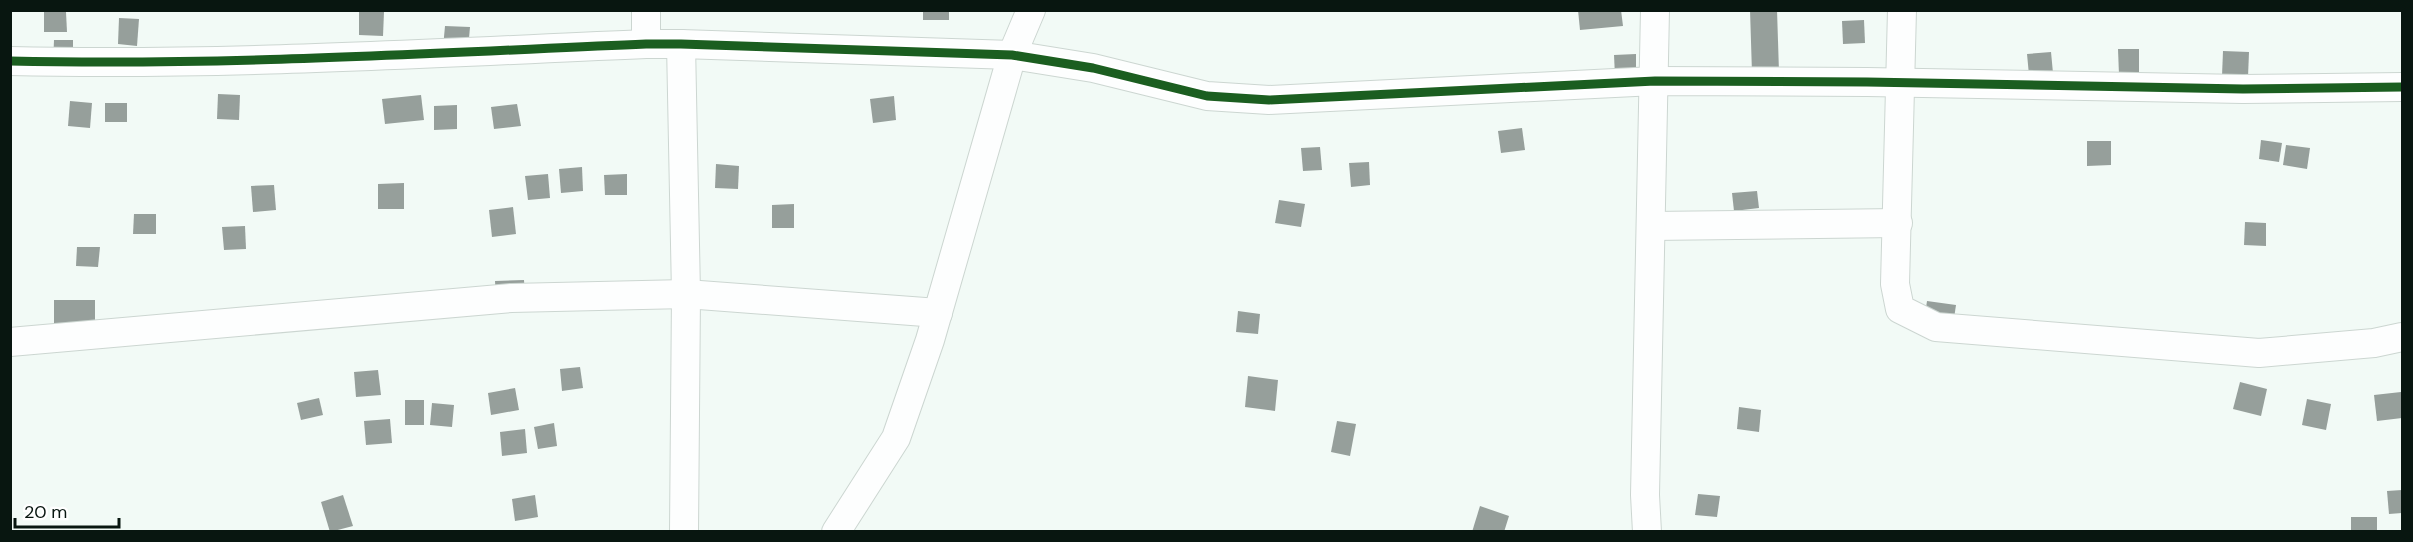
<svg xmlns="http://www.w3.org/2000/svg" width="2413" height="542" font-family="'DM Sans',sans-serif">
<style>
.building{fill:#969f9b}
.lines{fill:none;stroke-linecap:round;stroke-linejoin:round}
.minor-casing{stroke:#ccd6d1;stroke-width:30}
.minor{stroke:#fdfefe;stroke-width:28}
.cycleway-casing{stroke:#fff;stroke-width:13}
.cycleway{stroke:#1b5e20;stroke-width:9}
</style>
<rect width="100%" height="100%" fill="#f2faf6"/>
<g class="building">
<rect x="923" y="10" width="26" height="10"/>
<polygon points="1578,10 1621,10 1623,26 1580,30"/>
<polygon points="1750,10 1777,10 1779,72 1752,73"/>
<polygon points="359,11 384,12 383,36 359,35"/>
<polygon points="44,12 66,12 67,32 44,32"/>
<polygon points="119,18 139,19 137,46 118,44"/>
<polygon points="1864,20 1865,43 1843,44 1842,21"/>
<polygon points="445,26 470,27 468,50 443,48"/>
<polygon points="54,40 73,40 73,64 53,64"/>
<polygon points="2118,49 2139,49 2139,75 2119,75"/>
<polygon points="2223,51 2249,52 2248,77 2222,76"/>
<polygon points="2051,52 2053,73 2029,75 2027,54"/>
<polygon points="1636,54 1636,75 1615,76 1614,55"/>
<polygon points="218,94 240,95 239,120 217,119"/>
<polygon points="421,95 424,120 385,124 382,99"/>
<polygon points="894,96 896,120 873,123 870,99"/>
<polygon points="70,101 92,103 90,128 68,126"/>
<rect x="105" y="103" width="22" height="19"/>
<polygon points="517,104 521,126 494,129 491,107"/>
<polygon points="457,105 457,129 434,130 434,106"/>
<polygon points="1522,128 1525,150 1501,153 1498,131"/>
<polygon points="2261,140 2282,143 2279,162 2259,159"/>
<polygon points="2087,141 2111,141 2111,165 2087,166"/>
<polygon points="2286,145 2310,148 2307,169 2283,165"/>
<polygon points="1320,147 1322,170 1303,171 1301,148"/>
<polygon points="1369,162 1370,185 1351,187 1349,163"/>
<polygon points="716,164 739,166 738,189 715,188"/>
<polygon points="582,167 583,191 561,193 559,169"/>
<polygon points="548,174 550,198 528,200 525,176"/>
<polygon points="627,174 627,195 605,195 604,175"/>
<polygon points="404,183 404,209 378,209 378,184"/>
<polygon points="274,185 276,210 253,212 251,186"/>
<polygon points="1757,191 1759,208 1734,211 1732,193"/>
<polygon points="1279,200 1305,204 1301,227 1275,223"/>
<polygon points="794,204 794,228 772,228 772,205"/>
<polygon points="513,207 516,234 492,237 489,210"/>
<polygon points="134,214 156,214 156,234 133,234"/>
<polygon points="2245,222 2266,223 2266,246 2244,245"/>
<polygon points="245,226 246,249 224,250 222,227"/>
<polygon points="77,247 100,247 98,267 76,266"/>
<polygon points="524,280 525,298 496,299 495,281"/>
<rect x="54" y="300" width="41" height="25"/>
<polygon points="1927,301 1956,305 1953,325 1924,321"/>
<polygon points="1238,311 1260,314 1258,334 1236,332"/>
<polygon points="580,367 583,388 562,391 560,369"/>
<polygon points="378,370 381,395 356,397 354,372"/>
<polygon points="1248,376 1278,380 1275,411 1245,407"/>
<polygon points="2240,382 2267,389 2261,416 2233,409"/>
<polygon points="515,388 519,410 491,415 488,393"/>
<polygon points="2401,392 2402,418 2377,421 2374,395"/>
<polygon points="319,398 323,415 301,420 297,403"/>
<polygon points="2307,399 2331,404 2326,430 2302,425"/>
<rect x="405" y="400" width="19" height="25"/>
<polygon points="432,403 454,405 452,427 430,425"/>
<polygon points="1739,407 1761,410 1759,432 1737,429"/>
<polygon points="390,419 392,443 366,445 364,421"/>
<polygon points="1337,421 1356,424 1350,456 1331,452"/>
<polygon points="554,423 557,446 538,449 534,427"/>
<polygon points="525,429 527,453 502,456 500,432"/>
<polygon points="2402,490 2402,513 2389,514 2387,491"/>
<polygon points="1698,494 1720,496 1717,517 1695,515"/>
<polygon points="343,495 353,526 330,532 321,502"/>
<polygon points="535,495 538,517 515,521 512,499"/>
<polygon points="1480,506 1509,516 1504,532 1472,532"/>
<rect x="2351" y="517" width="26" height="15"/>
</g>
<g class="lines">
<defs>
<g id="minor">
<polyline points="646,10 646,44"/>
<polyline points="1902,10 1895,284 1900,309 1936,327 2259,353 2374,343 2402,337"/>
<polyline points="681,44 686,294 684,532"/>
<path d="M10,61C223,66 434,53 646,44H681L1012,55L1093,68L1207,96L1269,100L1655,81L1867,82L2243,89L2402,87"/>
<polyline points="1651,226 1898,223"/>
<polyline points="10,342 511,298 686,294 938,313"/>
<polyline points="836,532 896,438 930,340 1012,55 1031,10"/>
<polyline points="1647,532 1645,495 1655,10"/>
</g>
</defs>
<use href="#minor" class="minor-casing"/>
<use href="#minor" class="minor"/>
<defs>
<path id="cycleway" d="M10,61C223,66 434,53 646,44H681L1012,55L1093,68L1207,96L1269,100L1655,81L1867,82L2243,89L2402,87"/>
</defs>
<use href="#cycleway" class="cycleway-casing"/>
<use href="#cycleway" class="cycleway"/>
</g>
<rect width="2413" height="542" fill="none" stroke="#081610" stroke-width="24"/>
<path d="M15 518v9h104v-9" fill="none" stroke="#081610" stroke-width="3"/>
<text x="24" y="518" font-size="18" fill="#081610" stroke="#ffffff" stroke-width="4.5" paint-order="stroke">20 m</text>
</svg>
